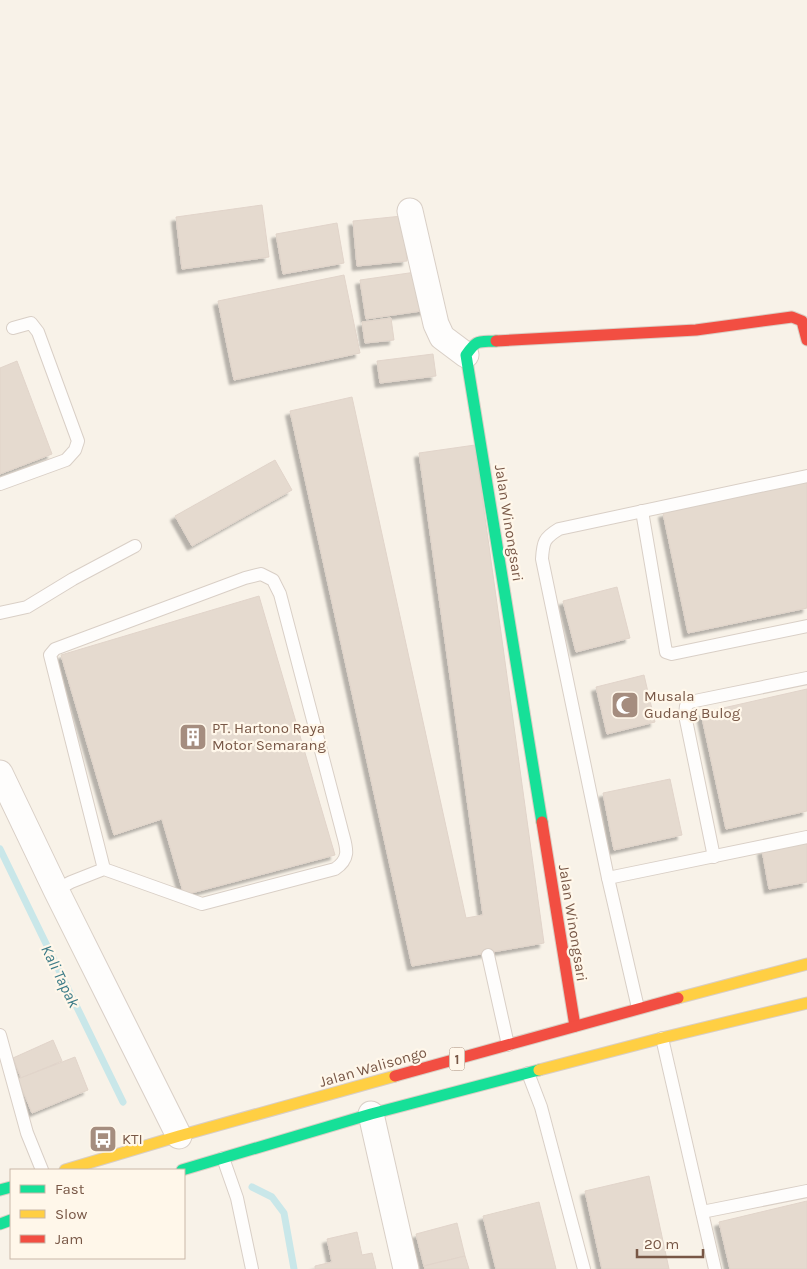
<svg xmlns="http://www.w3.org/2000/svg" width="807" height="1269" font-family="Karla,sans-serif">
<style>
.lines{fill:none;stroke-linecap:round;stroke-linejoin:round}
.stream{stroke:#c9e7e9;stroke-width:7}
.building{fill:#e5dacf;stroke:#e1d4ca;filter:url(#shadow)}
.lane-casing{stroke:#d9cfc6;stroke-width:14}
.street-casing{stroke:#d9cfc6;stroke-width:27}
.fast-casing{stroke:#d9cec4;stroke-width:13}
.slow-casing{stroke:#d9cec4;stroke-width:13}
.jam-casing{stroke:#d9cec4;stroke-width:13}
.lane{stroke:#fefdfc;stroke-width:12}
.street{stroke:#fefdfc;stroke-width:25}
.fast{stroke:#16e098;stroke-width:11}
.slow{stroke:#ffcf43;stroke-width:11}
.jam{stroke:#f24e42;stroke-width:11}
.labels{text-anchor:middle;stroke-width:4.5;stroke-linejoin:round;paint-order:stroke}
.shield{fill:#fff7ea;stroke:#a08777;stroke-width:1}
.shield-label{font-size:14px;font-weight:bold;fill:#785746}
.street-label{font-size:15px;fill:#785746;stroke:#fff7ea}
.poi-label{font-size:15px;fill:#785746;stroke:#fff7ea;text-anchor:start}
.water-label{font-size:16px;font-style:italic;fill:#3b7b87;stroke:#fff7ea}
</style>
<defs>
<filter id="shadow"><feDropShadow dx="-4.5" dy="4.5" stdDeviation="1" flood-color="#0004"/></filter>
</defs>
<rect width="100%" height="100%" fill="#f8f2e8"/>
<g class="lines">
<g class="stream">
<polyline points="0,849 123,1102"/>
<polyline points="252,1187 272,1197 284,1213 294,1269"/>
</g>
</g>
<g class="building">
<polygon points="262,205 269,257 182,269 176,217"/>
<polygon points="402,216 407,261 357,266 353,221"/>
<polygon points="337,223 344,263 283,274 276,234"/>
<polygon points="423,271 428,310 366,319 360,280"/>
<polygon points="344,275 360,353 234,380 218,301"/>
<polygon points="391,318 394,340 365,343 362,322"/>
<polygon points="433,354 436,376 380,383 377,361"/>
<polygon points="17,361 52,454 0,474 0,368"/>
<polygon points="352,397 466,918 483,915 419,453 475,445 544,943 412,966 290,411"/>
<polygon points="275,460 292,490 192,546 175,516"/>
<polygon points="807,482 807,608 688,633 663,513"/>
<polygon points="617,587 630,638 576,652 563,601"/>
<polygon points="259,596 335,855 184,895 162,819 114,835 61,655"/>
<polygon points="644,675 655,722 607,734 596,687"/>
<polygon points="807,689 807,811 726,829 701,713"/>
<polygon points="670,779 682,835 614,850 603,793"/>
<polygon points="807,841 807,882 769,889 762,850"/>
<polygon points="53,1040 62,1061 21,1078 13,1058"/>
<polygon points="75,1057 88,1090 32,1113 18,1079"/>
<polygon points="649,1176 669,1269 602,1269 585,1191"/>
<polygon points="807,1201 807,1269 730,1269 719,1222"/>
<polygon points="539,1202 556,1269 496,1269 483,1216"/>
<polygon points="457,1223 465,1256 424,1266 416,1234"/>
<polygon points="357,1232 362,1255 372,1253 376,1269 315,1269 315,1266 332,1262 327,1239"/>
<polygon points="465,1256 469,1269 425,1269 424,1266"/>
</g>
<g class="lines">
<defs>
<g id="lane">
<polyline points="0,484 66,460 75,450 78,441 38,332 31,323 13,328"/>
<polyline points="642,511 666,652 672,654 807,626"/>
<polyline points="0,613 27,607 73,579 135,546"/>
<polyline points="714,857 685,715 686,706 690,702 807,678"/>
<polyline points="608,878 807,837"/>
<path d="M56,890L71,882L104,869L202,904L335,869C353,857 345,845 341,827L280,594L273,580L261,574L245,578L55,649L50,655L104,869"/>
<polyline points="488,955 508,1045"/>
<path d="M638,1008L608,878L542,559C543,542 544,538 559,529L807,476"/>
<polyline points="0,1035 27,1133 42,1170"/>
<polyline points="662,1038 715,1269"/>
<polyline points="528,1073 541,1107 584,1269"/>
<polyline points="223,1158 237,1198 252,1269"/>
<polyline points="702,1212 807,1191"/>
</g>
<g id="street">
<polyline points="410,211 436,324 442,337 466,355"/>
<polyline points="0,773 56,890 179,1136"/>
<polyline points="371,1114 406,1269"/>
</g>
<g id="fast">
<path d="M496,341C478,342 477,339 466,355L542,822"/>
<polyline points="182,1170 371,1114 539,1070"/>
<polyline points="0,1190 11,1187"/>
<polyline points="0,1224 11,1220"/>
</g>
<g id="slow">
<polyline points="678,998 807,964"/>
<polyline points="539,1070 662,1038 807,1003"/>
<polyline points="65,1170 179,1136 395,1076"/>
</g>
<g id="jam">
<polyline points="496,341 696,330 792,317 802,321 807,340"/>
<polyline points="542,822 575,1026"/>
<polyline points="395,1076 678,998"/>
</g>
</defs>
<use href="#lane" class="lane-casing"/>
<use href="#street" class="street-casing"/>
<use href="#fast" class="fast-casing"/>
<use href="#slow" class="slow-casing"/>
<use href="#jam" class="jam-casing"/>
<use href="#lane" class="lane"/>
<use href="#street" class="street"/>
<use href="#fast" class="fast"/>
<use href="#slow" class="slow"/>
<use href="#jam" class="jam"/>
</g>
<defs>
<symbol id="mosque-square" viewBox="-11 -11 22 22"><rect x="-9" y="-9" width="18" height="18" rx="4" fill="#a58d7f" stroke="#fff7ea"/><path d="M3.5-4.9A6 6 0 1 0 3.5 4.9A5 5 0 1 1 3.5-4.9Z" fill="#fff"/></symbol>
<symbol id="building-square" viewBox="-11 -11 22 22"><rect x="-9" y="-9" width="18" height="18" rx="4" fill="#a58d7f" stroke="#fff7ea"/><path d="M-4-6H4V6H1V3H-1V6H-4ZM-2.5-4.3h1.7v1.8h-1.7ZM.8-4.3h1.7v1.8H.8ZM-2.5-1h1.7V.8h-1.7ZM.8-1h1.7V.8H.8Z" fill="#fff"/></symbol>
<symbol id="bus-square" viewBox="-11 -11 22 22"><rect x="-9" y="-9" width="18" height="18" rx="4" fill="#a58d7f" stroke="#fff7ea"/><path d="M-5-6H5V4H4V6H2V4H-2V6H-4V4H-5ZM-3.5-4V0h7V-4ZM-3.5 1.2v1.5H-2V1.2ZM2 1.2v1.5H3.5V1.2Z" fill="#fff"/></symbol>
</defs>
<g fill-rule="evenodd">
<use href="#mosque-square" x="609" y="689" width="32" height="32"/>
<use href="#building-square" x="177" y="721" width="32" height="32"/>
<use href="#bus-square" x="87" y="1123" width="32" height="32"/>
</g>
<g class="labels">
<rect class="shield" x="449.5" y="1047.5" width="15" height="23" rx="4"/>
<g class="shield-label">
<text x="457" y="1064">1</text>
</g>
<g class="street-label">
<text transform="translate(509 523) rotate(81)" y="5">Jalan Winongsari</text>
<text transform="translate(573 923) rotate(81)" y="5">Jalan Winongsari</text>
<text transform="translate(373 1067) rotate(-16)" y="5">Jalan Walisongo</text>
</g>
<g class="poi-label">
<text x="644" y="701">Musala<tspan x="644" dy="17">Gudang Bulog</tspan></text>
<text x="212" y="733">PT. Hartono Raya<tspan x="212" dy="17">Motor Semarang</tspan></text>
<text x="122" y="1144">KTI</text>
</g>
<g class="water-label">
<text transform="translate(61 976) rotate(64)" y="6">Kali Tapak</text>
</g>
</g>
<rect x="10" y="1169" width="175" height="90" fill="#fff7ea" stroke="#c9b7a8"/>
<rect x="20" y="1185" width="25" height="8" fill="#16e098" stroke="#c9b7a8"/>
<text x="55" y="1194" font-size="15" fill="#785746">Fast</text>
<rect x="20" y="1210" width="25" height="8" fill="#ffcf43" stroke="#c9b7a8"/>
<text x="55" y="1219" font-size="15" fill="#785746">Slow</text>
<rect x="20" y="1235" width="25" height="8" fill="#f24e42" stroke="#c9b7a8"/>
<text x="55" y="1244" font-size="15" fill="#785746">Jam</text>
<path d="M637 1249v8h66v-8" fill="none" stroke="#785746" stroke-width="2.5"/>
<text x="644" y="1249" font-size="15" fill="#785746" stroke="#fff7ea" stroke-width="4" paint-order="stroke">20 m</text>
</svg>
